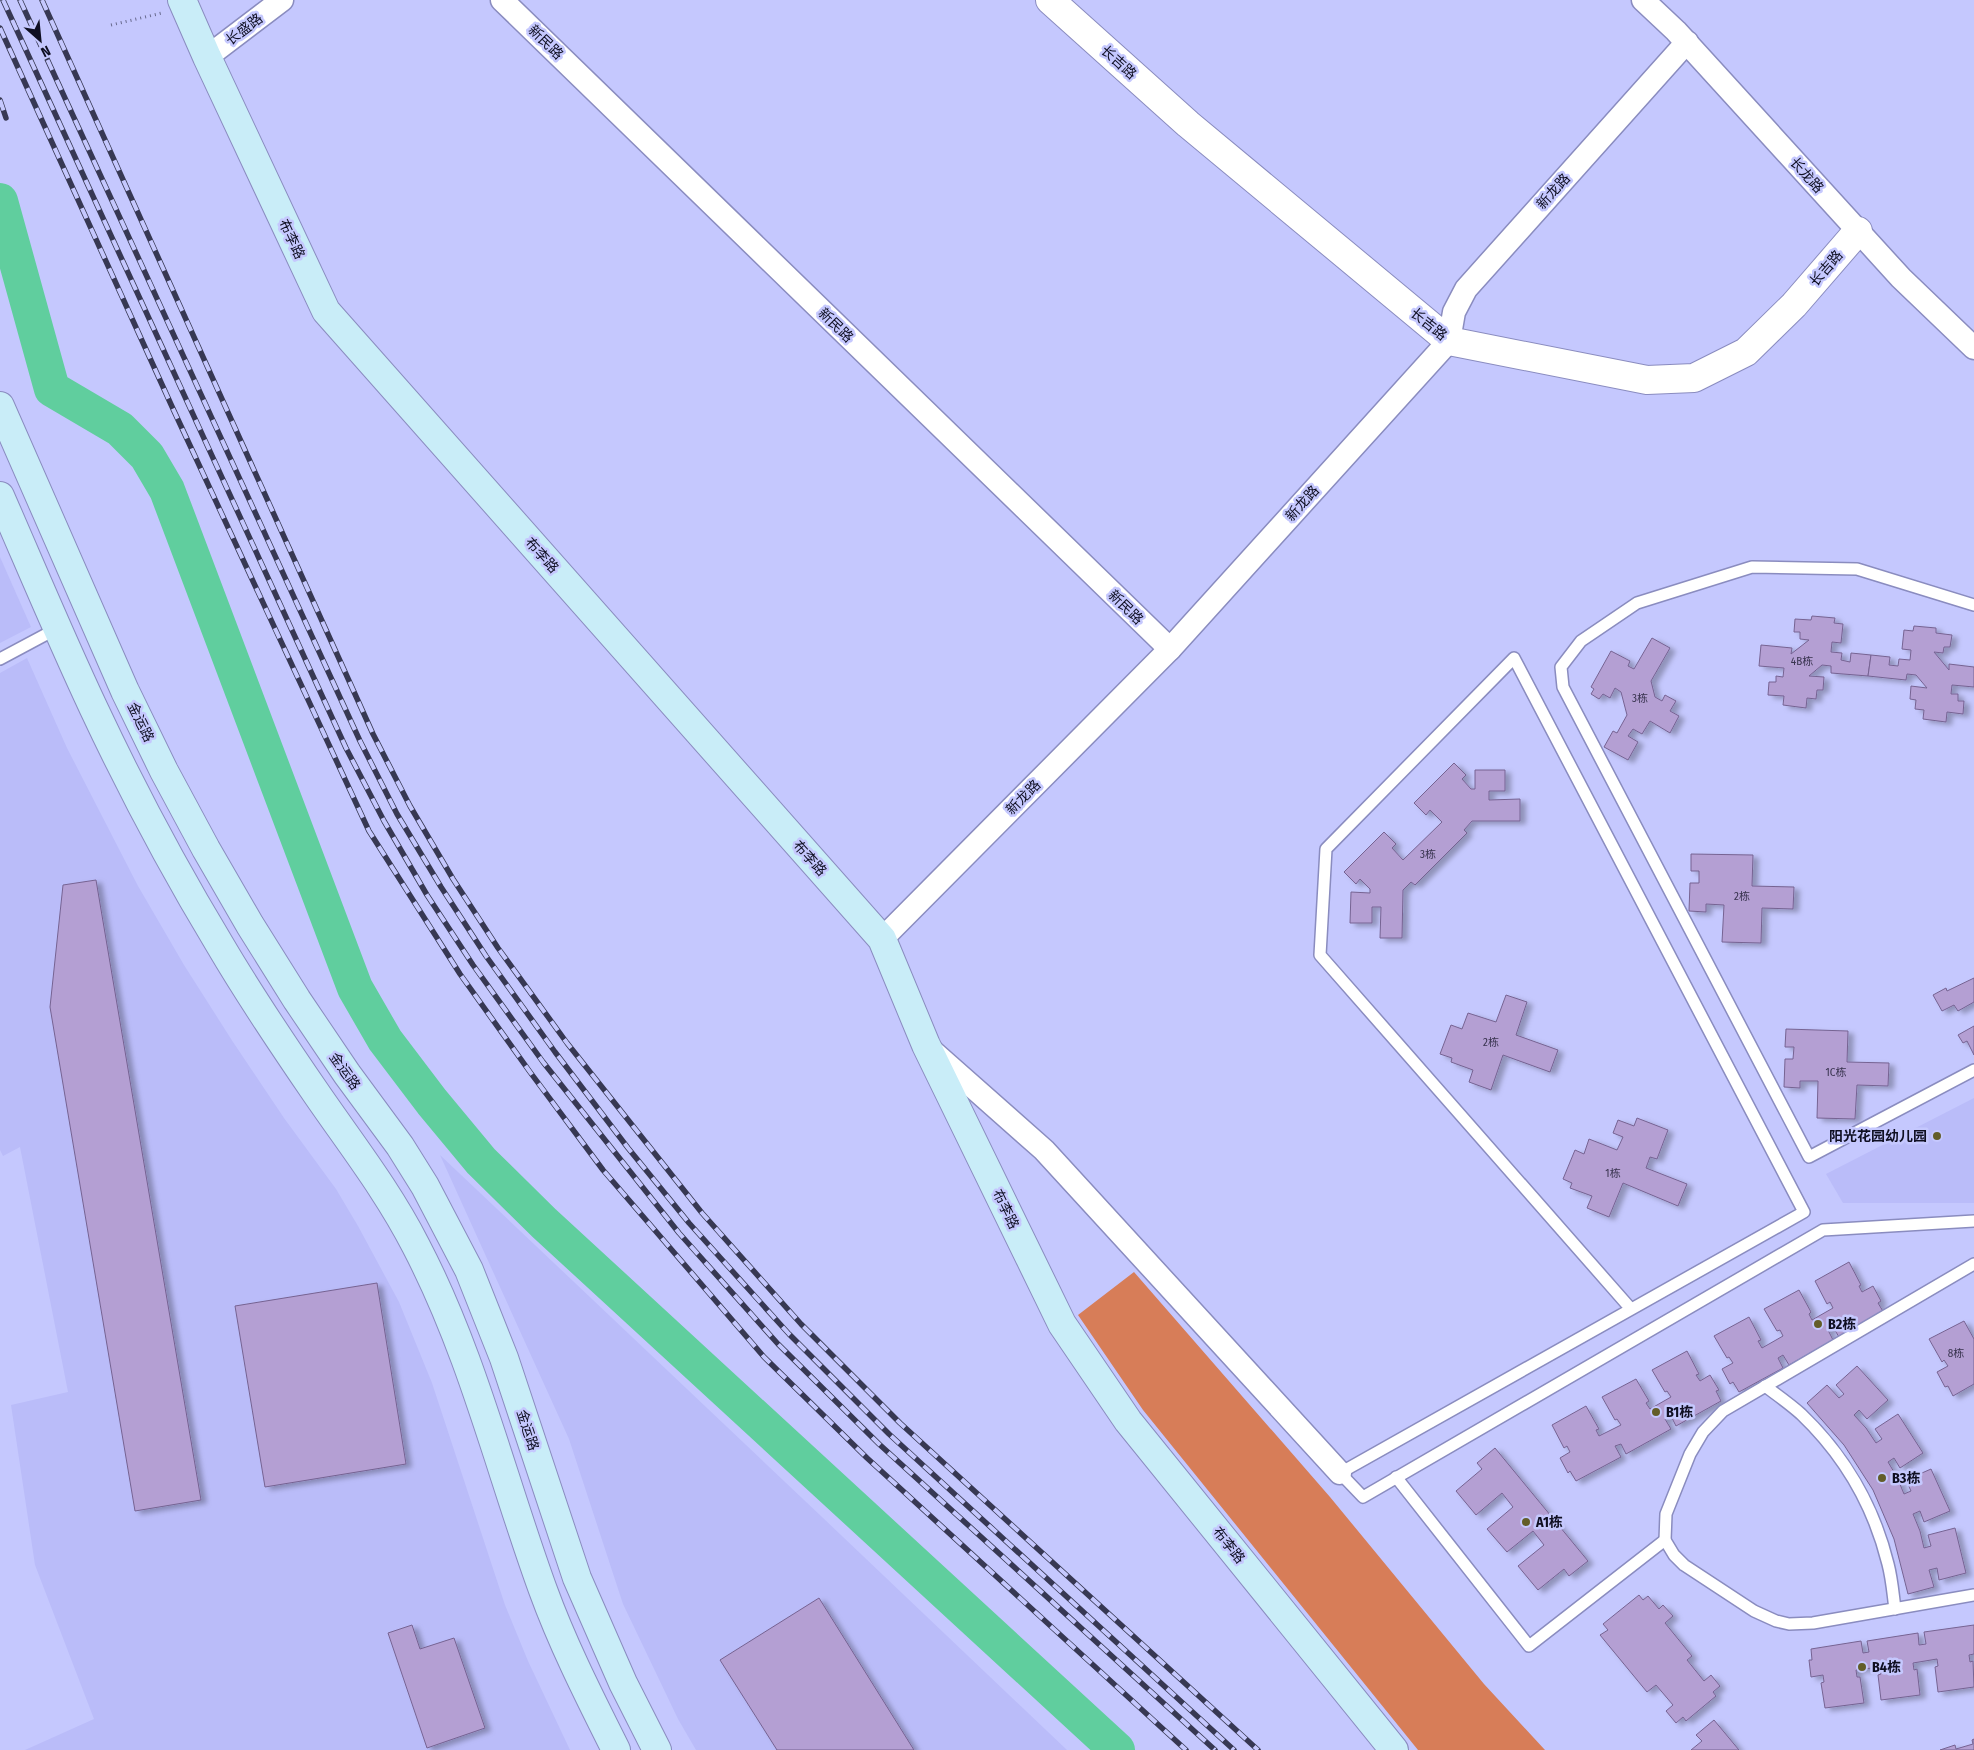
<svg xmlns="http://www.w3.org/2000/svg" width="1974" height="1750" font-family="'Fira Sans Condensed','Noto Sans SC',sans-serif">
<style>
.built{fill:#babcf9}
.forest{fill:#d77d58}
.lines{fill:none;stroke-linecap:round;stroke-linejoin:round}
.river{stroke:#60ce9e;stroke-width:36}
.building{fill:#b49fd3;stroke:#766392;filter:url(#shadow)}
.service-casing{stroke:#8a8cbf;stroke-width:14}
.minor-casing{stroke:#8a8cbf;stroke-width:25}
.tertiary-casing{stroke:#8a8cbf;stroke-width:30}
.secondary-casing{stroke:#8a8cbf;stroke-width:30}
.path{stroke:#686a8e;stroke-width:3;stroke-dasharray:1 4;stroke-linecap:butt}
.service{stroke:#fff;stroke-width:11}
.minor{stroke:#fff;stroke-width:22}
.tertiary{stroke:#fff;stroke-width:28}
.secondary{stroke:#c9edf8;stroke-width:28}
.rail-casing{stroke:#373853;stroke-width:5.5}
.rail{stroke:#c5c8fe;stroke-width:4;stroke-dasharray:11;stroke-linecap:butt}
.poi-dot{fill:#635d29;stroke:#c5c8fe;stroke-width:2}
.labels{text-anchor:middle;stroke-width:5;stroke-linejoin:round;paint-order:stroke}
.number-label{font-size:11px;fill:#38334e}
.street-label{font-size:14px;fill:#0f0f22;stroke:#c5c8fe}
.poi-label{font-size:14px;font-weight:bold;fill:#0f0f22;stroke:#c5c8fe;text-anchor:start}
</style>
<defs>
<filter id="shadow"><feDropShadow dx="5.5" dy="3" stdDeviation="2.5" flood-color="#0004"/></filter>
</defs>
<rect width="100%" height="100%" fill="#c5c8fe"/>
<g class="built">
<polygon points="0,557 31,627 0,643"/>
<polygon points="27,658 67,748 138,886 184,965 233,1042 284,1118 336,1189 358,1226 399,1302 432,1383 505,1605 528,1661 570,1750 25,1750 94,1719 35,1565 11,1405 68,1392 20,1147 3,1156 0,1150 0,673"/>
<polygon points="1974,1098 1974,1203 1843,1203 1826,1174"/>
<polygon points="440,1155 822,1517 1067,1750 696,1750 678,1719 623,1604 569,1439"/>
</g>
<polygon class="forest" points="1134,1272 1330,1497 1484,1684 1545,1750 1418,1750 1143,1410 1078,1315"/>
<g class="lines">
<polyline class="river" points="0,201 52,389 120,429 147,456 167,490 355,988 385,1040 432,1102 481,1161 544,1223 1117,1750"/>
</g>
<g class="building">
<polygon points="1812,616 1835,618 1834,623 1843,624 1841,643 1832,642 1831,652 1842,653 1841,660 1850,662 1851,653 1871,655 1868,676 1831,673 1831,666 1822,665 1809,676 1824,677 1823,690 1817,690 1816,699 1807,698 1806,708 1783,705 1784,696 1768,695 1769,682 1776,682 1776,676 1783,677 1784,668 1759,666 1761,645 1792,648 1791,654 1809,640 1800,639 1800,632 1794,632 1795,619 1811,620"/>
<polygon points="1914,626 1936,628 1936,633 1952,635 1950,647 1944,647 1943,653 1934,652 1949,670 1949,664 1974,667 1974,687 1952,685 1951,694 1958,694 1958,701 1964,701 1963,714 1947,712 1946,722 1923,719 1924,710 1915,709 1916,700 1910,699 1911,686 1927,688 1916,675 1907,674 1906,680 1868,676 1871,655 1890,657 1889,665 1898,666 1899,659 1910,660 1911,650 1902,649 1904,630 1913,631"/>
<polygon points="1652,638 1670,648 1651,681 1655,697 1662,701 1665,695 1676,701 1670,711 1679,716 1670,733 1650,721 1642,734 1633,729 1628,736 1638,742 1628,760 1604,747 1613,731 1617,733 1627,715 1621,692 1615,688 1610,698 1603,694 1599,699 1591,694 1594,689 1591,687 1611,651 1630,661 1628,666 1634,669"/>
<polygon points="1454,763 1466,775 1462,779 1471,789 1475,789 1475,770 1505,770 1505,791 1489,791 1489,800 1520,799 1520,821 1472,821 1464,830 1467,833 1415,885 1411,882 1403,890 1402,938 1380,938 1381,907 1372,907 1372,923 1350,923 1351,892 1370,893 1370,889 1360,879 1356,884 1344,872 1384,832 1396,844 1392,848 1403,860 1442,822 1430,810 1426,815 1414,803"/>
<polygon points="1691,854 1753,855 1752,886 1794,887 1793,909 1762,908 1761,943 1722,942 1724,905 1706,904 1706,912 1689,911 1690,883 1699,883 1699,871 1691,871"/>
<polygon points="96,880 201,1500 135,1511 50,1007 63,885"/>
<polygon points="1974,978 1974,1002 1958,1011 1954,1005 1942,1011 1933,995 1946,988 1947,991"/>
<polygon points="1506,995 1527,1002 1516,1035 1558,1050 1550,1072 1503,1055 1491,1090 1469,1082 1473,1070 1451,1062 1452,1058 1440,1054 1451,1025 1462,1029 1468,1013 1496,1022"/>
<polygon points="1974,1026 1974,1055 1967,1041 1963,1043 1958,1035"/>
<polygon points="1786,1029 1848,1031 1847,1062 1889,1063 1888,1086 1857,1085 1855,1119 1817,1118 1818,1081 1800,1081 1800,1088 1784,1087 1785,1059 1793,1059 1794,1047 1785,1047"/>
<polygon points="1637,1118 1668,1130 1657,1159 1650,1157 1646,1168 1687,1184 1678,1206 1623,1183 1609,1217 1587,1208 1592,1196 1570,1188 1572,1183 1563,1179 1575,1150 1584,1154 1589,1139 1617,1150 1623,1137 1613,1133 1618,1120 1634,1126"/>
<polygon points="1849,1262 1861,1285 1859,1286 1862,1292 1873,1286 1881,1301 1878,1303 1884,1313 1839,1337 1833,1327 1828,1330 1833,1340 1789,1365 1783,1355 1778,1358 1783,1368 1739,1392 1733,1382 1730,1384 1722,1369 1733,1363 1729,1357 1727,1358 1714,1336 1749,1317 1761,1340 1758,1341 1762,1348 1783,1336 1780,1330 1777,1331 1764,1309 1799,1290 1811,1312 1809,1314 1812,1320 1833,1308 1830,1302 1827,1304 1815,1281"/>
<polygon points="377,1283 406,1464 265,1487 235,1306"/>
<polygon points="1964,1321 1974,1339 1974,1384 1953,1396 1948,1386 1945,1387 1937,1372 1948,1366 1944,1360 1942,1362 1929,1339"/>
<polygon points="1687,1351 1699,1374 1696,1375 1700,1381 1710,1375 1719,1390 1716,1391 1721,1401 1676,1426 1671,1416 1665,1419 1671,1429 1626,1454 1621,1444 1615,1446 1621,1457 1576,1481 1570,1471 1568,1473 1560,1458 1570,1452 1567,1446 1564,1448 1552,1425 1586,1406 1599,1429 1596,1430 1599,1436 1621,1425 1617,1419 1615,1420 1602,1397 1636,1379 1649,1401 1646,1403 1650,1409 1671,1397 1667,1391 1665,1392 1652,1370"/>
<polygon points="1857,1366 1888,1400 1867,1419 1859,1410 1854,1415 1866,1428 1876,1443 1882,1439 1875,1429 1898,1414 1923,1453 1900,1468 1894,1458 1888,1462 1897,1477 1904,1494 1911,1491 1906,1480 1931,1469 1950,1511 1924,1522 1920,1511 1913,1514 1920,1531 1924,1548 1931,1546 1928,1535 1955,1528 1966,1573 1939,1580 1937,1568 1929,1570 1934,1587 1908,1594 1894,1539 1873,1490 1844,1445 1807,1403 1827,1385 1839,1398 1844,1394 1836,1385"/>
<polygon points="1495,1448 1588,1561 1569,1576 1564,1569 1538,1590 1518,1566 1544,1545 1533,1531 1507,1552 1487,1529 1513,1507 1502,1493 1476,1515 1456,1491 1482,1469 1477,1463"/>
<polygon points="1639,1595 1643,1600 1648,1596 1659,1609 1663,1605 1673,1616 1665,1623 1692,1656 1687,1660 1704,1681 1711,1675 1720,1686 1713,1692 1716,1696 1686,1721 1683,1717 1676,1723 1666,1711 1673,1705 1656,1685 1647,1692 1600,1635 1608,1630 1603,1624"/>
<polygon points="819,1598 914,1750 777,1750 720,1660"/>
<polygon points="412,1625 420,1649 454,1638 485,1728 427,1748 388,1633"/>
<polygon points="1974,1625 1974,1654 1969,1655 1970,1662 1973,1661 1974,1687 1938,1692 1935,1667 1938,1666 1937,1659 1913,1663 1914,1670 1917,1669 1920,1695 1881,1700 1878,1675 1881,1674 1880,1667 1856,1670 1857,1677 1860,1677 1864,1703 1825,1708 1821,1683 1824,1682 1823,1675 1811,1677 1809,1660 1812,1660 1811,1649 1861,1641 1863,1653 1869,1652 1867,1641 1918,1633 1919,1645 1926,1644 1924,1632"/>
<polygon points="1714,1720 1739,1750 1691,1750 1702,1741 1696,1735"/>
<polygon points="1974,1739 1974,1750 1940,1750 1955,1745 1956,1749 1973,1744 1972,1740"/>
</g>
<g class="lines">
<defs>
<g id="service">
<polyline points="1974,605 1857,569 1752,567 1637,603 1581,641 1561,667 1563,687 1809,1157 1974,1070"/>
<polyline points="0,659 58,628"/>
<polyline points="1974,1264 1723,1411 1703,1432 1690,1454 1666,1514 1665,1540 1674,1555 1684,1565 1754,1611 1776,1621 1789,1624 1813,1623 1974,1595"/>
<polyline points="1631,1309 1320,955 1326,849 1514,658 1804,1212 1340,1473 1363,1497 1823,1230 1974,1221"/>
<path d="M1765,1386C1777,1395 1790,1404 1801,1414C1844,1455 1874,1507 1888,1564C1892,1579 1893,1594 1895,1609"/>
<polyline points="1396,1477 1529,1646 1665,1540"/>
</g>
<g id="minor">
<polyline points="502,0 1170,649"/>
<polyline points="1643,0 1676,31 1901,278 1974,348"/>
<polyline points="207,57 282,0"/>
<polyline points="882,939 1170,649 1449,341 1454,312 1466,289 1687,42"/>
<polyline points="931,1050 1044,1150 1340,1473"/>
</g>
<polyline id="tertiary" points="1050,0 1188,124 1449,341 1647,380 1694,378 1746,352 1794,305 1858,231"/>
<g id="secondary">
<polyline points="182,0 207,57 326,311 882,939 926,1045 1062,1324 1128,1421 1394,1750"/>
<polyline points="0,406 125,691 164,771 206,849 250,925 297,1000 347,1074 400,1146 425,1186 469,1270 504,1358 577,1578 623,1683 657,1750"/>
<path d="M0,496C31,567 61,639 94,709C132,790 174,869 220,945C250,996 283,1045 316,1093C351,1144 388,1191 416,1246C473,1355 501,1475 543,1590C563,1645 590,1698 616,1750"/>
</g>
</defs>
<use href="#service" class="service-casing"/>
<use href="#minor" class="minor-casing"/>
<use href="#tertiary" class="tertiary-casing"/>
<use href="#secondary" class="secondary-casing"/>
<polyline class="path" points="111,25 162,13"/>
<use href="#service" class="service"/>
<use href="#minor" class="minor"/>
<use href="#tertiary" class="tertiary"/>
<use href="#secondary" class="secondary"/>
<defs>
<g id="rail">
<polyline points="3,0 346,748 384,821 427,895 473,965 543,1062 679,1233 778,1344 879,1444 1215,1750"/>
<polyline points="20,0 360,741 397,814 441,887 486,956 555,1052 628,1148 689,1223 789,1334 889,1434 1234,1750"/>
<polyline points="42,0 373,734 410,806 453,879 498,948 567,1043 702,1213 801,1324 900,1423 1258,1750"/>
<polyline points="0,28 174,411 369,831 460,974 530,1072 603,1170 764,1357 867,1458 1186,1750"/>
<polyline points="0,100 6,118"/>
</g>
</defs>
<use href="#rail" class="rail-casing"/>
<use href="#rail" class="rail"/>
</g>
<g class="poi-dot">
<circle cx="1937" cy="1136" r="5"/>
<circle cx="1818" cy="1324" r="5"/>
<circle cx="1656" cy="1412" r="5"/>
<circle cx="1882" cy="1478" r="5"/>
<circle cx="1526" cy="1522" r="5"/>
<circle cx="1862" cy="1667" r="5"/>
</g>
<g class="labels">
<g class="number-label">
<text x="1802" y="665">4B栋</text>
<text x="1640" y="702">3栋</text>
<text x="1428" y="858">3栋</text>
<text x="1742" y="900">2栋</text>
<text x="1491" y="1046">2栋</text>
<text x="1836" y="1076">1C栋</text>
<text x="1613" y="1177">1栋</text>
<text x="1956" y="1357">8栋</text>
</g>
<g class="street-label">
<text transform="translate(244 29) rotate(-37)" y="5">长盛路</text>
<text transform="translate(546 42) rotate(44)" y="5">新民路</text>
<text transform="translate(1119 62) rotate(42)" y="5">长吉路</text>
<text transform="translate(1807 175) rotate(48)" y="5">长龙路</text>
<text transform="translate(1553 191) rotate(-48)" y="5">新龙路</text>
<text transform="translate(292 239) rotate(65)" y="5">布李路</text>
<text transform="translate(1826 268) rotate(-49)" y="5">长吉路</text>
<text transform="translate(1429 324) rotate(39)" y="5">长吉路</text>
<text transform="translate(836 325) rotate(44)" y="5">新民路</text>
<text transform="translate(1302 503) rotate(-48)" y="5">新龙路</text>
<text transform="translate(542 555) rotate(48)" y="5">布李路</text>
<text transform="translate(1126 607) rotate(44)" y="5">新民路</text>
<text transform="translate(141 722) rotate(64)" y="5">金运路</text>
<text transform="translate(1023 797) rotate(-45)" y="5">新龙路</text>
<text transform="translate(810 858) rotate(48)" y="5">布李路</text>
<text transform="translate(345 1071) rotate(55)" y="5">金运路</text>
<text transform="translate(1006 1209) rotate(64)" y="5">布李路</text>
<text transform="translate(528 1430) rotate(72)" y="5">金运路</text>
<text transform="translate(1229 1545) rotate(51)" y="5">布李路</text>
</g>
<g class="poi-label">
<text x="1927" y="1141" text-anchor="end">阳光花园幼儿园</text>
<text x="1828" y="1329">B2栋</text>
<text x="1666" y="1417">B1栋</text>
<text x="1892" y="1483">B3栋</text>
<text x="1536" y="1527">A1栋</text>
<text x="1872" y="1672">B4栋</text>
</g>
</g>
<g transform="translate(40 40) rotate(153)" stroke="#c5c8fe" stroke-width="4" paint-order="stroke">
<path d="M0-4L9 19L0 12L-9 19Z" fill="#0f0f22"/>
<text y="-8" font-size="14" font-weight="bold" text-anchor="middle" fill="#0f0f22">N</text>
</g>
</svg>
